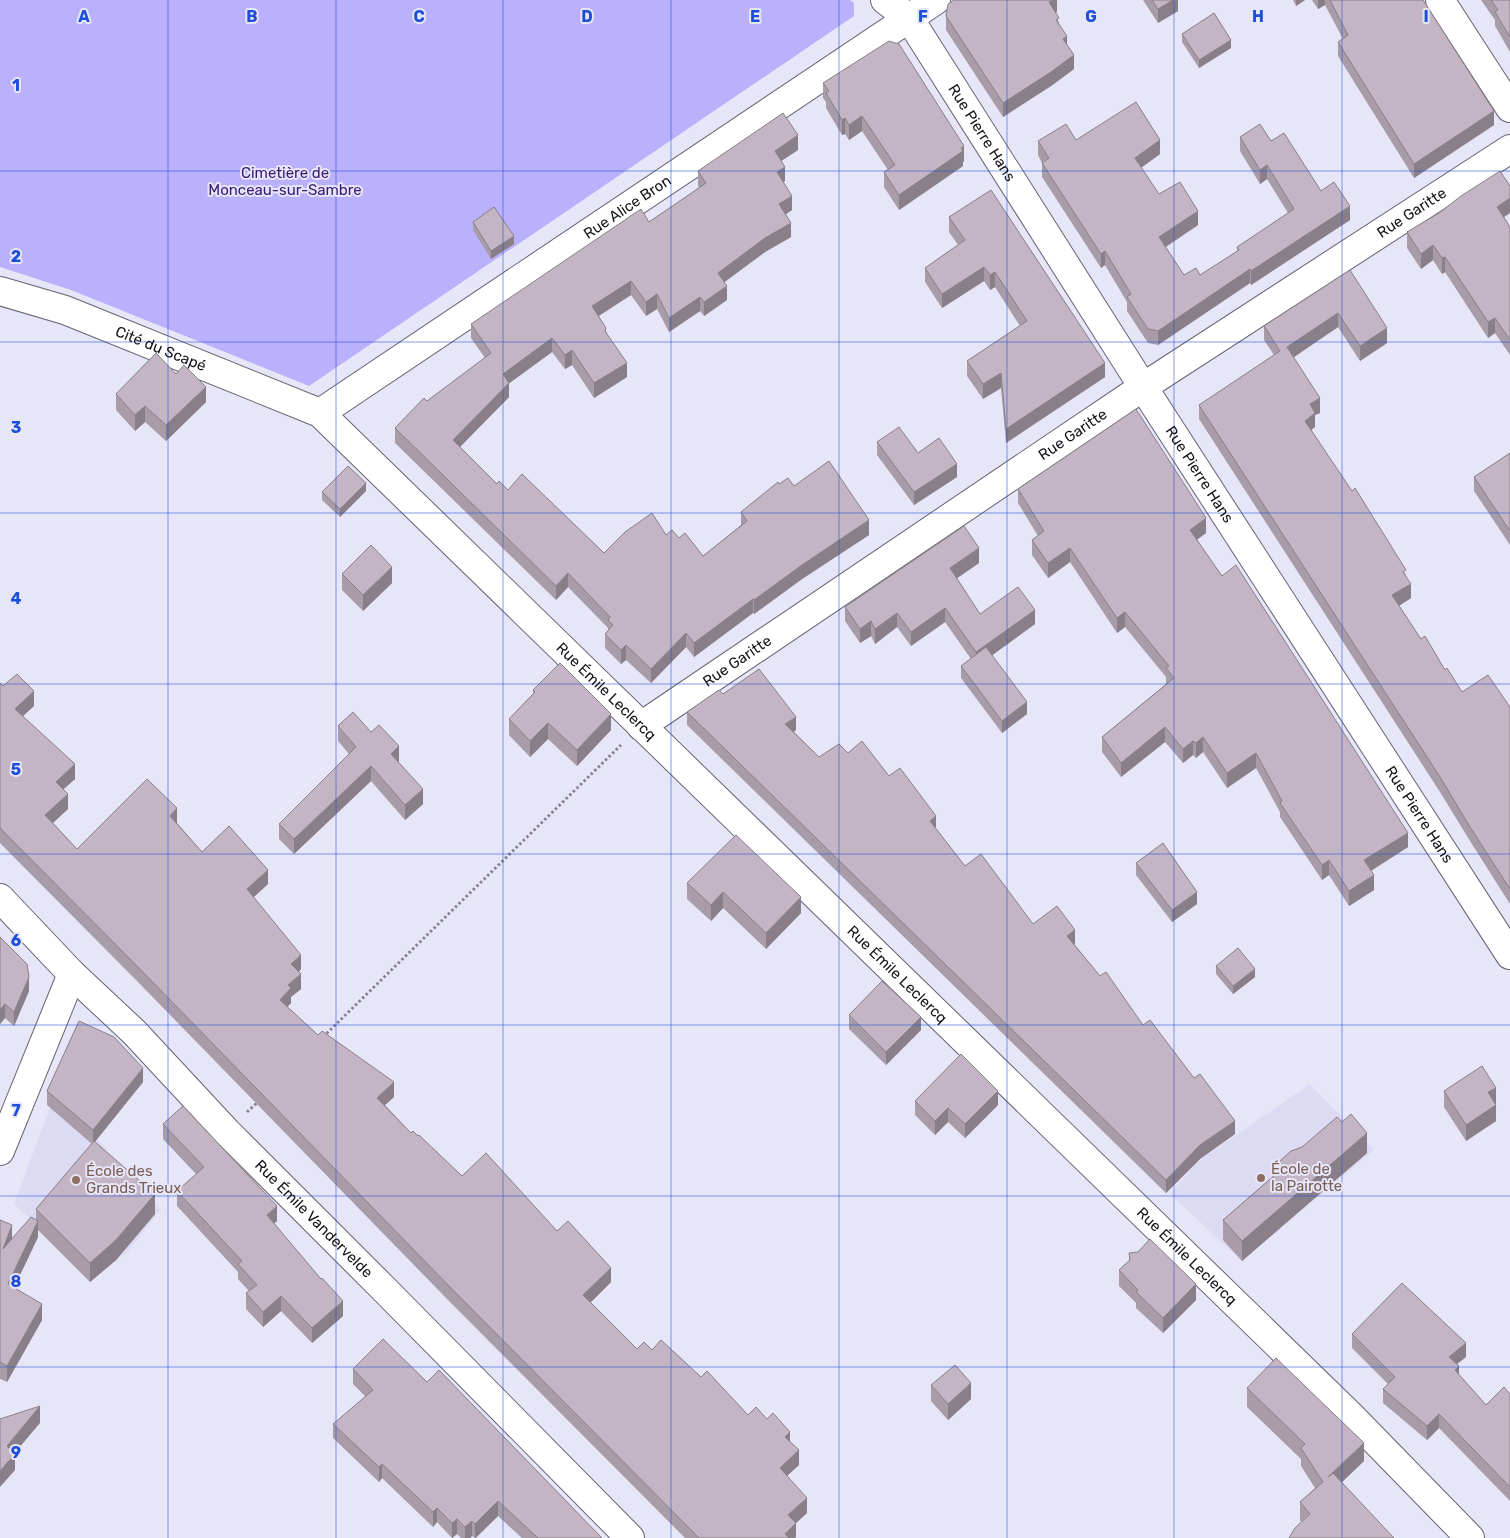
<svg xmlns="http://www.w3.org/2000/svg" width="1510" height="1538" font-family="Rubik,sans-serif">
<style>
.built{fill:#dddbf4}
.green{fill:#bab0fc}
.lines{fill:none;stroke-linecap:round;stroke-linejoin:round}
.minor-casing{stroke:#646372;stroke-width:30}
.path{stroke:#84838f;stroke-width:3;stroke-dasharray:2.5 2.5;stroke-linecap:butt}
.minor{stroke:#fff;stroke-width:28}
.wall{fill:#a89ca8}
.shaded-wall{fill:#887f88}
.building{fill:#c3b5c3;stroke:#887f88}
.grid{fill:none;stroke:#1d4ed8;stroke-width:1;stroke-opacity:0.55}
.education-dot{fill:#8d6e63;stroke:#e7e6f8;stroke-width:2}
.labels{text-anchor:middle;stroke-width:4;stroke-linejoin:round;paint-order:stroke}
.street-label{font-size:15px;fill:#141319;stroke:#e7e6f8}
.park-label{font-size:15px;fill:#381b79;stroke:#e7e6f8}
.education-label{font-size:15px;fill:#785e54;stroke:#e7e6f8;text-anchor:start}
.grid-label{font-size:16px;text-anchor:middle;font-weight:bold;fill:#1d4ed8;stroke:#e7e6f8;stroke-width:4;stroke-linejoin:round;paint-order:stroke}
</style>
<rect width="100%" height="100%" fill="#e7e6f8"/>
<g class="built">
<polygon points="1310,1084 1374,1150 1242,1261 1170,1194 1196,1163"/>
<polygon points="51,1105 107,1148 102,1156 161,1209 128,1251 95,1278 14,1204"/>
</g>
<polygon class="green" points="0,0 850,0 854,3 854,16 309,386 71,290 0,267"/>
<g class="lines">
<defs>
<g id="minor">
<path id="s1" d="M885,0L909,18L1143,387L1510,955"/>
<polyline points="1440,0 1510,108"/>
<path id="s2" d="M0,291L65,310L320,413L1351,1416L1470,1538"/>
<path id="s3" d="M320,413L936,0"/>
<path id="s4" d="M641,726L1143,387L1510,149"/>
<path id="s5" d="M0,898L72,974L134,1032L227,1132L384,1289L630,1538"/>
<polyline points="0,1151 72,974"/>
</g>
</defs>
<use href="#minor" class="minor-casing"/>
<g class="path">
<polyline points="323,1037 621,745"/>
<polyline points="247,1112 259,1101"/>
</g>
<use href="#minor" class="minor"/>
</g>
<g class="wall">
<polygon points="1057,0 1057,12 1055,12 1067,45 1074,69 1051,86 1003,117 946,30 946,16"/>
<polygon points="1143,0 1178,0 1178,11 1158,23"/>
<polygon points="1293,0 1305,0 1296,6"/>
<polygon points="1312,0 1423,0 1494,125 1414,178 1338,56 1338,42 1343,39 1325,5 1318,9"/>
<polygon points="1481,0 1510,0 1510,52 1495,26 1495,20"/>
<polygon points="1182,34 1231,48 1199,68 1182,42"/>
<polygon points="823,83 964,161 963,162 963,166 899,210 884,187 884,172 888,170 862,131 849,140 845,134 842,135 826,108 826,102 823,98"/>
<polygon points="1240,137 1271,141 1350,220 1251,285 1250,283 1158,345 1148,343 1127,311 1127,302 1105,265 1101,268 1042,177 1042,163 1038,155 1038,141 1076,140 1160,154 1141,168 1159,194 1198,225 1166,247 1184,275 1200,275 1237,252 1237,247 1288,213 1267,179 1260,184 1240,151"/>
<polygon points="798,150 781,161 785,181 783,182 792,210 786,214 791,237 765,252 724,282 727,300 704,316 700,311 669,332 657,309 646,316 631,295 599,316 627,377 594,398 572,365 565,369 552,352 509,383 509,397 460,447 497,484 508,490 604,553 666,535 679,538 703,556 741,525 741,512 779,484 794,486 869,535 802,579 754,614 753,613 694,657 686,647 651,683 626,660 621,664 605,648 605,634 608,631 608,628 568,587 556,600 395,443 395,428 427,401 485,358 471,338 471,324 649,222 699,188 698,185 698,171"/>
<polygon points="949,217 1105,377 1006,443 1001,388 983,399 967,376 967,361 1020,326 995,287 990,290 984,281 942,308 925,282 925,268 958,245 949,232"/>
<polygon points="1504,217 1510,227 1510,355 1495,333 1488,338 1445,272 1442,274 1433,260 1421,269 1407,248 1407,232"/>
<polygon points="473,222 514,244 491,259 473,230"/>
<polygon points="1350,270 1387,343 1360,361 1338,327 1293,357 1320,413 1315,415 1315,427 1311,430 1406,575 1411,598 1399,606 1421,639 1462,692 1510,707 1510,904 1470,841 1440,792 1199,419 1199,405 1274,355 1264,340 1264,326"/>
<polygon points="176,374 206,402 166,441 145,422 135,431 116,410 116,394"/>
<polygon points="877,442 957,477 914,505 877,455"/>
<polygon points="1510,453 1510,545 1474,491 1474,477"/>
<polygon points="1018,489 1206,533 1197,540 1408,847 1371,871 1374,890 1349,906 1329,875 1322,880 1280,817 1280,812 1256,768 1227,788 1203,752 1196,758 1193,755 1183,763 1165,742 1121,777 1102,752 1102,737 1166,684 1166,677 1125,627 1117,633 1070,562 1048,578 1032,555 1032,540 1038,536 1018,503"/>
<polygon points="366,491 340,517 322,500 322,492"/>
<polygon points="979,563 957,578 980,614 1035,624 992,655 1027,714 1002,733 961,678 961,666 971,659 945,622 911,646 897,627 875,644 871,636 860,643 845,621 845,607"/>
<polygon points="342,574 392,583 363,611 342,590"/>
<polygon points="0,683 3,686 34,706 23,716 75,779 63,789 68,809 53,823 77,849 177,823 202,852 268,884 254,897 301,969 299,972 301,989 291,997 291,1003 287,1007 318,1035 394,1097 385,1105 411,1133 462,1176 557,1231 611,1282 590,1303 637,1349 652,1350 701,1377 748,1415 767,1419 790,1442 799,1465 787,1476 807,1513 796,1523 796,1537 795,1538 685,1538 451,1303 137,981 0,843"/>
<polygon points="533,690 611,730 577,766 548,739 530,757 509,735 509,719 533,694"/>
<polygon points="723,694 796,730 794,732 819,757 848,753 889,776 936,829 965,866 1033,924 1075,944 1074,944 1100,976 1143,1025 1235,1134 1200,1159 1166,1193 687,725 687,712"/>
<polygon points="338,726 371,732 399,761 398,762 423,804 405,820 371,781 294,854 279,839 279,824 349,754 338,741"/>
<polygon points="1136,863 1197,904 1172,922 1136,875"/>
<polygon points="687,883 801,913 766,949 723,908 711,921 687,899"/>
<polygon points="0,937 29,991 14,1026 5,1018 0,1024"/>
<polygon points="1216,966 1255,977 1233,994 1216,974"/>
<polygon points="849,1015 921,1030 886,1065 849,1029"/>
<polygon points="143,1082 95,1142 155,1214 116,1260 90,1282 38,1230 38,1237 14,1288 42,1320 7,1382 0,1379 0,1220 12,1239 36,1220 36,1209 92,1144 47,1105 47,1091"/>
<polygon points="1444,1091 1496,1104 1496,1121 1466,1141 1444,1107"/>
<polygon points="915,1101 998,1105 965,1138 948,1122 935,1135 915,1115"/>
<polygon points="163,1124 277,1221 274,1223 343,1316 312,1343 281,1311 263,1327 246,1309 246,1293 249,1291 238,1279 238,1272 177,1206 177,1191 196,1174 163,1139"/>
<polygon points="1367,1153 1242,1261 1223,1240 1223,1220 1273,1176 1273,1174"/>
<polygon points="1129,1253 1196,1300 1163,1333 1136,1308 1136,1303 1119,1286 1119,1270 1129,1261"/>
<polygon points="1352,1334 1466,1357 1457,1364 1459,1375 1486,1405 1510,1394 1510,1501 1439,1428 1427,1440 1383,1403 1383,1389 1388,1384 1352,1348"/>
<polygon points="353,1369 427,1382 602,1538 522,1538 498,1516 476,1538 475,1538 472,1536 470,1538 461,1538 457,1534 452,1538 437,1522 433,1527 382,1478 379,1482 333,1438 333,1424 366,1397 353,1384"/>
<polygon points="931,1385 971,1399 948,1420 931,1401"/>
<polygon points="1247,1388 1364,1461 1301,1522 1300,1520 1300,1502 1315,1488 1301,1466 1301,1459 1247,1407"/>
</g>
<g class="shaded-wall">
<polygon points="1053,0 1057,0 1057,12 1049,16 1049,2"/>
<polygon points="1173,0 1178,0 1178,11 1158,23 1158,9"/>
<polygon points="1296,0 1305,0 1296,6"/>
<polygon points="1318,0 1325,0 1325,5 1318,9"/>
<polygon points="1067,36 1067,50 1063,39"/>
<polygon points="1231,40 1231,48 1199,68 1199,60"/>
<polygon points="1074,55 1074,69 1051,86 1003,117 1003,103"/>
<polygon points="1494,111 1494,125 1414,178 1414,164"/>
<polygon points="862,116 862,131 849,140 849,125"/>
<polygon points="845,118 845,134 842,135 842,120"/>
<polygon points="798,135 798,150 775,165 775,151"/>
<polygon points="1160,140 1160,154 1135,172 1135,158"/>
<polygon points="964,146 964,161 963,162 963,166 899,210 899,195"/>
<polygon points="1267,165 1267,179 1260,184 1260,170"/>
<polygon points="785,167 785,181 777,186 777,172"/>
<polygon points="792,196 792,210 779,219 779,204"/>
<polygon points="1510,198 1510,213 1497,222 1497,207"/>
<polygon points="1350,206 1350,220 1251,285 1251,271"/>
<polygon points="1198,211 1198,225 1159,251 1159,237"/>
<polygon points="791,223 791,237 765,252 718,287 718,273 765,238"/>
<polygon points="514,236 514,244 491,259 491,251"/>
<polygon points="1433,245 1433,260 1421,269 1421,254"/>
<polygon points="1105,251 1105,265 1101,268 1101,254"/>
<polygon points="1445,257 1445,272 1442,274 1442,258"/>
<polygon points="984,267 984,281 942,308 942,294"/>
<polygon points="1250,269 1250,283 1158,345 1158,331"/>
<polygon points="995,272 995,287 990,290 990,275"/>
<polygon points="631,281 631,295 592,320 592,306"/>
<polygon points="727,286 727,300 704,316 704,302"/>
<polygon points="657,294 657,309 646,316 646,302"/>
<polygon points="700,297 700,311 669,332 669,318"/>
<polygon points="1338,313 1338,327 1287,362 1287,347"/>
<polygon points="1495,318 1495,333 1488,338 1488,322"/>
<polygon points="1387,328 1387,343 1360,361 1360,346"/>
<polygon points="552,338 552,352 503,388 503,374"/>
<polygon points="572,350 572,365 565,369 565,355"/>
<polygon points="627,363 627,377 594,398 594,383"/>
<polygon points="1105,363 1105,377 1006,443 1006,429"/>
<polygon points="1001,373 1001,388 983,399 983,384"/>
<polygon points="509,383 509,397 453,454 453,440"/>
<polygon points="206,387 206,402 166,441 166,425"/>
<polygon points="1320,398 1320,413 1315,415 1315,427 1305,435 1305,421 1310,404"/>
<polygon points="145,406 145,422 135,431 135,415"/>
<polygon points="957,464 957,477 914,505 914,492"/>
<polygon points="366,483 366,491 340,517 340,509"/>
<polygon points="1206,518 1206,533 1190,544 1190,530"/>
<polygon points="869,520 869,535 802,579 754,614 754,600 802,565"/>
<polygon points="979,548 979,563 950,583 950,568"/>
<polygon points="1070,548 1070,562 1048,578 1048,563"/>
<polygon points="392,567 392,583 363,611 363,595"/>
<polygon points="568,573 568,587 556,600 556,586"/>
<polygon points="1411,584 1411,598 1392,610 1392,595"/>
<polygon points="753,599 753,613 694,657 694,643"/>
<polygon points="945,608 945,622 911,646 911,632"/>
<polygon points="1035,610 1035,624 976,667 976,652"/>
<polygon points="1125,612 1125,627 1117,633 1117,618"/>
<polygon points="897,613 897,627 875,644 875,629"/>
<polygon points="871,621 871,636 860,643 860,629"/>
<polygon points="686,633 686,647 651,683 651,669"/>
<polygon points="626,645 626,660 621,664 621,650"/>
<polygon points="34,691 34,706 15,723 15,709"/>
<polygon points="1027,702 1027,714 1002,733 1002,721"/>
<polygon points="611,714 611,730 577,766 577,750"/>
<polygon points="796,717 796,730 785,737 785,724"/>
<polygon points="548,723 548,739 530,757 530,741"/>
<polygon points="1165,727 1165,742 1121,777 1121,763"/>
<polygon points="1203,737 1203,752 1196,758 1196,743"/>
<polygon points="1193,741 1193,755 1183,763 1183,749"/>
<polygon points="399,746 399,761 391,769 391,754"/>
<polygon points="1256,753 1256,768 1227,788 1227,773"/>
<polygon points="75,764 75,779 56,796 56,782"/>
<polygon points="371,766 371,781 294,854 294,839"/>
<polygon points="423,789 423,804 405,820 405,805"/>
<polygon points="68,794 68,809 45,830 45,815"/>
<polygon points="177,808 177,823 170,830 170,816"/>
<polygon points="936,816 936,829 930,821"/>
<polygon points="1408,833 1408,847 1364,875 1364,860"/>
<polygon points="1329,860 1329,875 1322,880 1322,865"/>
<polygon points="268,870 268,884 247,903 247,889"/>
<polygon points="1374,875 1374,890 1349,906 1349,891"/>
<polygon points="723,892 723,908 711,921 711,905"/>
<polygon points="1197,892 1197,904 1172,922 1172,910"/>
<polygon points="801,897 801,913 766,949 766,933"/>
<polygon points="1075,930 1075,944 1067,949 1067,936"/>
<polygon points="301,955 301,969 291,978 291,964"/>
<polygon points="1255,969 1255,977 1233,994 1233,986"/>
<polygon points="301,974 301,989 291,997 291,1003 280,1015 280,1000 288,985"/>
<polygon points="29,977 29,991 14,1026 14,1012"/>
<polygon points="5,1004 5,1018 0,1024 0,1010"/>
<polygon points="921,1017 921,1030 886,1065 886,1052"/>
<polygon points="143,1068 143,1082 93,1144 93,1130"/>
<polygon points="394,1082 394,1097 377,1112 377,1098"/>
<polygon points="1496,1088 1496,1104 1488,1108 1488,1092"/>
<polygon points="998,1091 998,1105 965,1138 965,1124"/>
<polygon points="1496,1105 1496,1121 1466,1141 1466,1125"/>
<polygon points="948,1108 948,1122 935,1135 935,1121"/>
<polygon points="1235,1121 1235,1134 1200,1159 1166,1193 1166,1180 1200,1145"/>
<polygon points="1367,1133 1367,1153 1242,1261 1242,1241"/>
<polygon points="155,1194 155,1214 116,1260 90,1282 90,1263"/>
<polygon points="277,1206 277,1221 267,1230 267,1215"/>
<polygon points="38,1221 38,1237 8,1300 8,1284"/>
<polygon points="12,1225 12,1242 3,1249"/>
<polygon points="611,1268 611,1282 583,1310 583,1295"/>
<polygon points="1196,1284 1196,1300 1163,1333 1163,1318"/>
<polygon points="281,1296 281,1311 263,1327 263,1312"/>
<polygon points="343,1301 343,1316 312,1343 312,1328"/>
<polygon points="42,1304 42,1320 7,1382 7,1366"/>
<polygon points="1466,1343 1466,1357 1449,1370 1449,1357"/>
<polygon points="1459,1366 1459,1379 1455,1370"/>
<polygon points="971,1383 971,1399 948,1420 948,1404"/>
<polygon points="40,1406 40,1423 7,1462 7,1446"/>
<polygon points="1439,1414 1439,1428 1427,1440 1427,1426"/>
<polygon points="790,1432 790,1446 785,1437"/>
<polygon points="1364,1443 1364,1461 1328,1495 1328,1477"/>
<polygon points="799,1450 799,1465 780,1482 780,1468"/>
<polygon points="15,1454 15,1470 0,1487 0,1471"/>
<polygon points="382,1464 382,1478 379,1482 379,1467"/>
<polygon points="807,1498 807,1513 796,1523 796,1537 795,1538 785,1538 785,1534 788,1515"/>
<polygon points="498,1501 498,1516 475,1538 475,1524"/>
<polygon points="437,1508 437,1522 433,1527 433,1512"/>
<polygon points="457,1519 457,1534 452,1538 452,1523"/>
<polygon points="472,1521 472,1536 470,1538 465,1538 465,1527"/>
</g>
<g class="building">
<polygon points="954,0 1053,0 1049,2 1059,18 1056,20 1067,36 1063,39 1074,55 1051,72 1003,103 946,16 948,4"/>
<polygon points="1152,0 1173,0 1158,9"/>
<polygon points="1330,0 1423,0 1494,111 1414,164 1338,42 1348,35"/>
<polygon points="1491,0 1510,0 1510,37 1495,12 1498,10"/>
<polygon points="1214,13 1231,40 1199,60 1182,34"/>
<polygon points="889,41 899,44 964,146 961,148 963,151 899,195 884,172 895,165 862,116 849,125 845,118 842,120 826,93 829,91 823,83"/>
<polygon points="1136,102 1160,140 1135,158 1159,194 1180,182 1198,211 1159,237 1184,275 1196,268 1200,275 1239,250 1237,247 1294,209 1267,165 1260,170 1240,137 1260,124 1271,141 1284,133 1321,191 1334,182 1350,206 1251,271 1250,269 1158,331 1148,329 1127,297 1131,294 1105,251 1101,254 1042,163 1049,158 1038,141 1066,124 1076,140"/>
<polygon points="783,113 798,135 775,151 785,167 777,172 792,196 779,204 791,223 765,238 718,273 727,286 704,302 700,297 669,318 657,294 646,302 631,281 592,306 606,328 605,331 627,363 594,383 572,350 565,355 552,338 503,374 509,383 453,440 497,484 499,481 508,490 522,474 604,553 625,532 652,513 666,535 672,530 679,538 685,533 703,556 747,521 741,512 778,482 779,484 788,478 794,486 829,461 869,520 802,565 754,600 753,599 694,643 686,633 651,669 626,645 621,650 605,634 613,625 608,620 610,617 568,573 556,586 395,428 424,398 427,401 491,353 471,324 641,209 649,222 706,183 698,171"/>
<polygon points="1500,171 1510,186 1510,198 1497,207 1510,227 1510,340 1495,318 1488,322 1445,257 1442,258 1433,245 1421,254 1407,232 1439,213 1461,196"/>
<polygon points="991,190 1105,363 1006,429 1001,373 983,384 967,361 1027,321 995,272 990,275 984,267 942,294 925,268 965,240 949,217"/>
<polygon points="494,207 514,236 491,251 473,222"/>
<polygon points="1350,270 1387,328 1360,346 1338,313 1287,347 1320,398 1310,404 1315,413 1305,421 1352,491 1355,488 1406,570 1403,572 1411,584 1392,595 1421,639 1425,636 1445,670 1447,668 1462,692 1488,675 1510,707 1510,889 1470,827 1440,777 1199,405 1280,351 1264,326"/>
<polygon points="156,353 176,374 184,365 206,387 166,425 145,406 135,415 116,394"/>
<polygon points="1136,409 1206,518 1190,530 1222,576 1236,565 1408,833 1364,860 1374,875 1349,891 1329,860 1322,865 1280,803 1282,801 1256,753 1227,773 1203,737 1196,743 1193,741 1183,749 1165,727 1121,763 1102,737 1174,678 1166,668 1169,666 1125,612 1117,618 1070,548 1048,563 1032,540 1044,531 1018,489"/>
<polygon points="899,427 918,453 939,438 957,464 914,492 877,442"/>
<polygon points="1510,453 1510,531 1474,477"/>
<polygon points="348,466 366,483 340,509 322,492"/>
<polygon points="964,526 979,548 950,568 980,614 1018,587 1035,610 976,652 945,608 911,632 897,613 875,629 871,621 860,629 845,607"/>
<polygon points="371,545 392,567 363,595 342,574"/>
<polygon points="986,647 1027,702 1002,721 961,666"/>
<polygon points="560,663 611,714 577,750 548,723 530,741 509,719 535,692 533,690"/>
<polygon points="759,669 796,717 785,724 819,757 839,744 848,753 862,741 889,776 900,768 936,816 930,821 965,866 981,854 1033,924 1057,906 1075,930 1067,936 1100,976 1106,972 1143,1025 1150,1020 1194,1078 1200,1074 1235,1121 1200,1145 1166,1180 687,712 719,690 723,694"/>
<polygon points="17,674 34,691 15,709 75,764 56,782 68,794 45,815 77,849 147,779 177,808 170,816 202,852 229,826 268,870 247,889 301,955 291,964 301,974 288,985 291,988 280,1000 318,1035 322,1031 394,1082 377,1098 411,1133 413,1131 418,1136 419,1135 462,1176 486,1153 557,1231 568,1221 611,1268 583,1295 637,1349 644,1342 652,1350 661,1340 701,1377 707,1371 748,1415 756,1407 767,1419 773,1413 790,1432 785,1437 799,1450 780,1468 807,1498 788,1515 796,1523 785,1534 789,1538 699,1538 451,1288 137,966 0,828 0,683 3,686"/>
<polygon points="353,712 371,732 379,725 399,746 391,754 423,789 405,805 371,766 294,839 279,824 356,747 338,726"/>
<polygon points="736,835 801,897 766,933 723,892 711,905 687,883"/>
<polygon points="1163,843 1197,892 1172,910 1136,863"/>
<polygon points="0,937 27,964 29,977 14,1012 5,1004 0,1010"/>
<polygon points="1238,948 1255,969 1233,986 1216,966"/>
<polygon points="882,981 921,1017 886,1052 849,1015"/>
<polygon points="79,1021 114,1037 143,1068 93,1130 47,1091"/>
<polygon points="961,1054 998,1091 965,1124 948,1108 935,1121 915,1101"/>
<polygon points="1482,1066 1496,1088 1488,1092 1496,1105 1466,1125 1444,1091"/>
<polygon points="183,1106 277,1206 267,1215 321,1279 322,1278 343,1301 312,1328 281,1296 263,1312 246,1293 257,1285 238,1264 242,1261 177,1191 204,1167 163,1124"/>
<polygon points="1351,1114 1367,1133 1242,1241 1223,1220 1275,1175 1273,1174 1281,1160 1291,1151 1302,1147 1337,1117 1342,1122"/>
<polygon points="94,1141 155,1194 116,1240 90,1263 36,1209"/>
<polygon points="31,1217 38,1221 8,1284 42,1304 7,1366 0,1362 0,1220 12,1225 3,1249"/>
<polygon points="1150,1239 1196,1284 1163,1318 1136,1292 1138,1290 1119,1270 1130,1260 1129,1253 1138,1252"/>
<polygon points="1402,1283 1466,1343 1449,1357 1459,1366 1455,1370 1486,1405 1504,1387 1510,1394 1510,1487 1439,1414 1427,1426 1383,1389 1395,1377 1352,1334"/>
<polygon points="383,1339 427,1382 439,1370 602,1538 538,1538 498,1501 475,1524 472,1521 465,1527 457,1519 452,1523 437,1508 433,1512 382,1464 379,1467 333,1424 373,1390 353,1369"/>
<polygon points="1276,1358 1364,1443 1328,1477 1333,1473 1394,1538 1289,1538 1295,1528 1310,1514 1300,1502 1323,1482 1301,1448 1305,1444 1247,1388"/>
<polygon points="955,1365 971,1383 948,1404 931,1385"/>
<polygon points="40,1406 7,1446 15,1454 0,1471 0,1419"/>
</g>
<path class="grid" d="M168,0V1538M336,0V1538M503,0V1538M671,0V1538M839,0V1538M1007,0V1538M1174,0V1538M1342,0V1538M0,171H1510M0,342H1510M0,513H1510M0,684H1510M0,854H1510M0,1025H1510M0,1196H1510M0,1367H1510"/>
<g class="education-dot">
<circle cx="1261" cy="1178" r="5"/>
<circle cx="76" cy="1180" r="5"/>
</g>
<g class="labels">
<g class="street-label">
<text dy="5" stroke="none"><textPath href="#s1" startOffset="166">Rue Pierre Hans</textPath></text>
<text dy="5" stroke="none"><textPath href="#s3" startOffset="370">Rue Alice Bron</textPath></text>
<text dy="5" stroke="none"><textPath href="#s4" startOffset="926">Rue Garitte</textPath></text>
<text dy="5" stroke="none"><textPath href="#s2" startOffset="171">Cité du Scapé</textPath></text>
<text dy="5" stroke="none"><textPath href="#s4" startOffset="521">Rue Garitte</textPath></text>
<text dy="5" stroke="none"><textPath href="#s1" startOffset="571">Rue Pierre Hans</textPath></text>
<text dy="5" stroke="none"><textPath href="#s4" startOffset="116">Rue Garitte</textPath></text>
<text dy="5" stroke="none"><textPath href="#s2" startOffset="742">Rue Émile Leclercq</textPath></text>
<text dy="5" stroke="none"><textPath href="#s1" startOffset="976">Rue Pierre Hans</textPath></text>
<text dy="5" stroke="none"><textPath href="#s2" startOffset="1148">Rue Émile Leclercq</textPath></text>
<text dy="5" stroke="none"><textPath href="#s5" startOffset="449">Rue Émile Vandervelde</textPath></text>
<text dy="5" stroke="none"><textPath href="#s2" startOffset="1552">Rue Émile Leclercq</textPath></text>
</g>
<g class="park-label">
<text x="285" y="178">Cimetière de<tspan x="285" dy="17">Monceau-sur-Sambre</tspan></text>
</g>
<g class="education-label">
<text x="1271" y="1174">École de<tspan x="1271" dy="17">la Pairotte</tspan></text>
<text x="86" y="1176">École des<tspan x="86" dy="17">Grands Trieux</tspan></text>
</g>
</g>
<g class="grid-label">
<text x="84" y="22">A</text>
<text x="252" y="22">B</text>
<text x="419" y="22">C</text>
<text x="587" y="22">D</text>
<text x="755" y="22">E</text>
<text x="923" y="22">F</text>
<text x="1091" y="22">G</text>
<text x="1258" y="22">H</text>
<text x="1426" y="22">I</text>
<text x="16" y="91">1</text>
<text x="16" y="262">2</text>
<text x="16" y="433">3</text>
<text x="16" y="604">4</text>
<text x="16" y="775">5</text>
<text x="16" y="946">6</text>
<text x="16" y="1116">7</text>
<text x="16" y="1287">8</text>
<text x="16" y="1458">9</text>
</g>
</svg>
